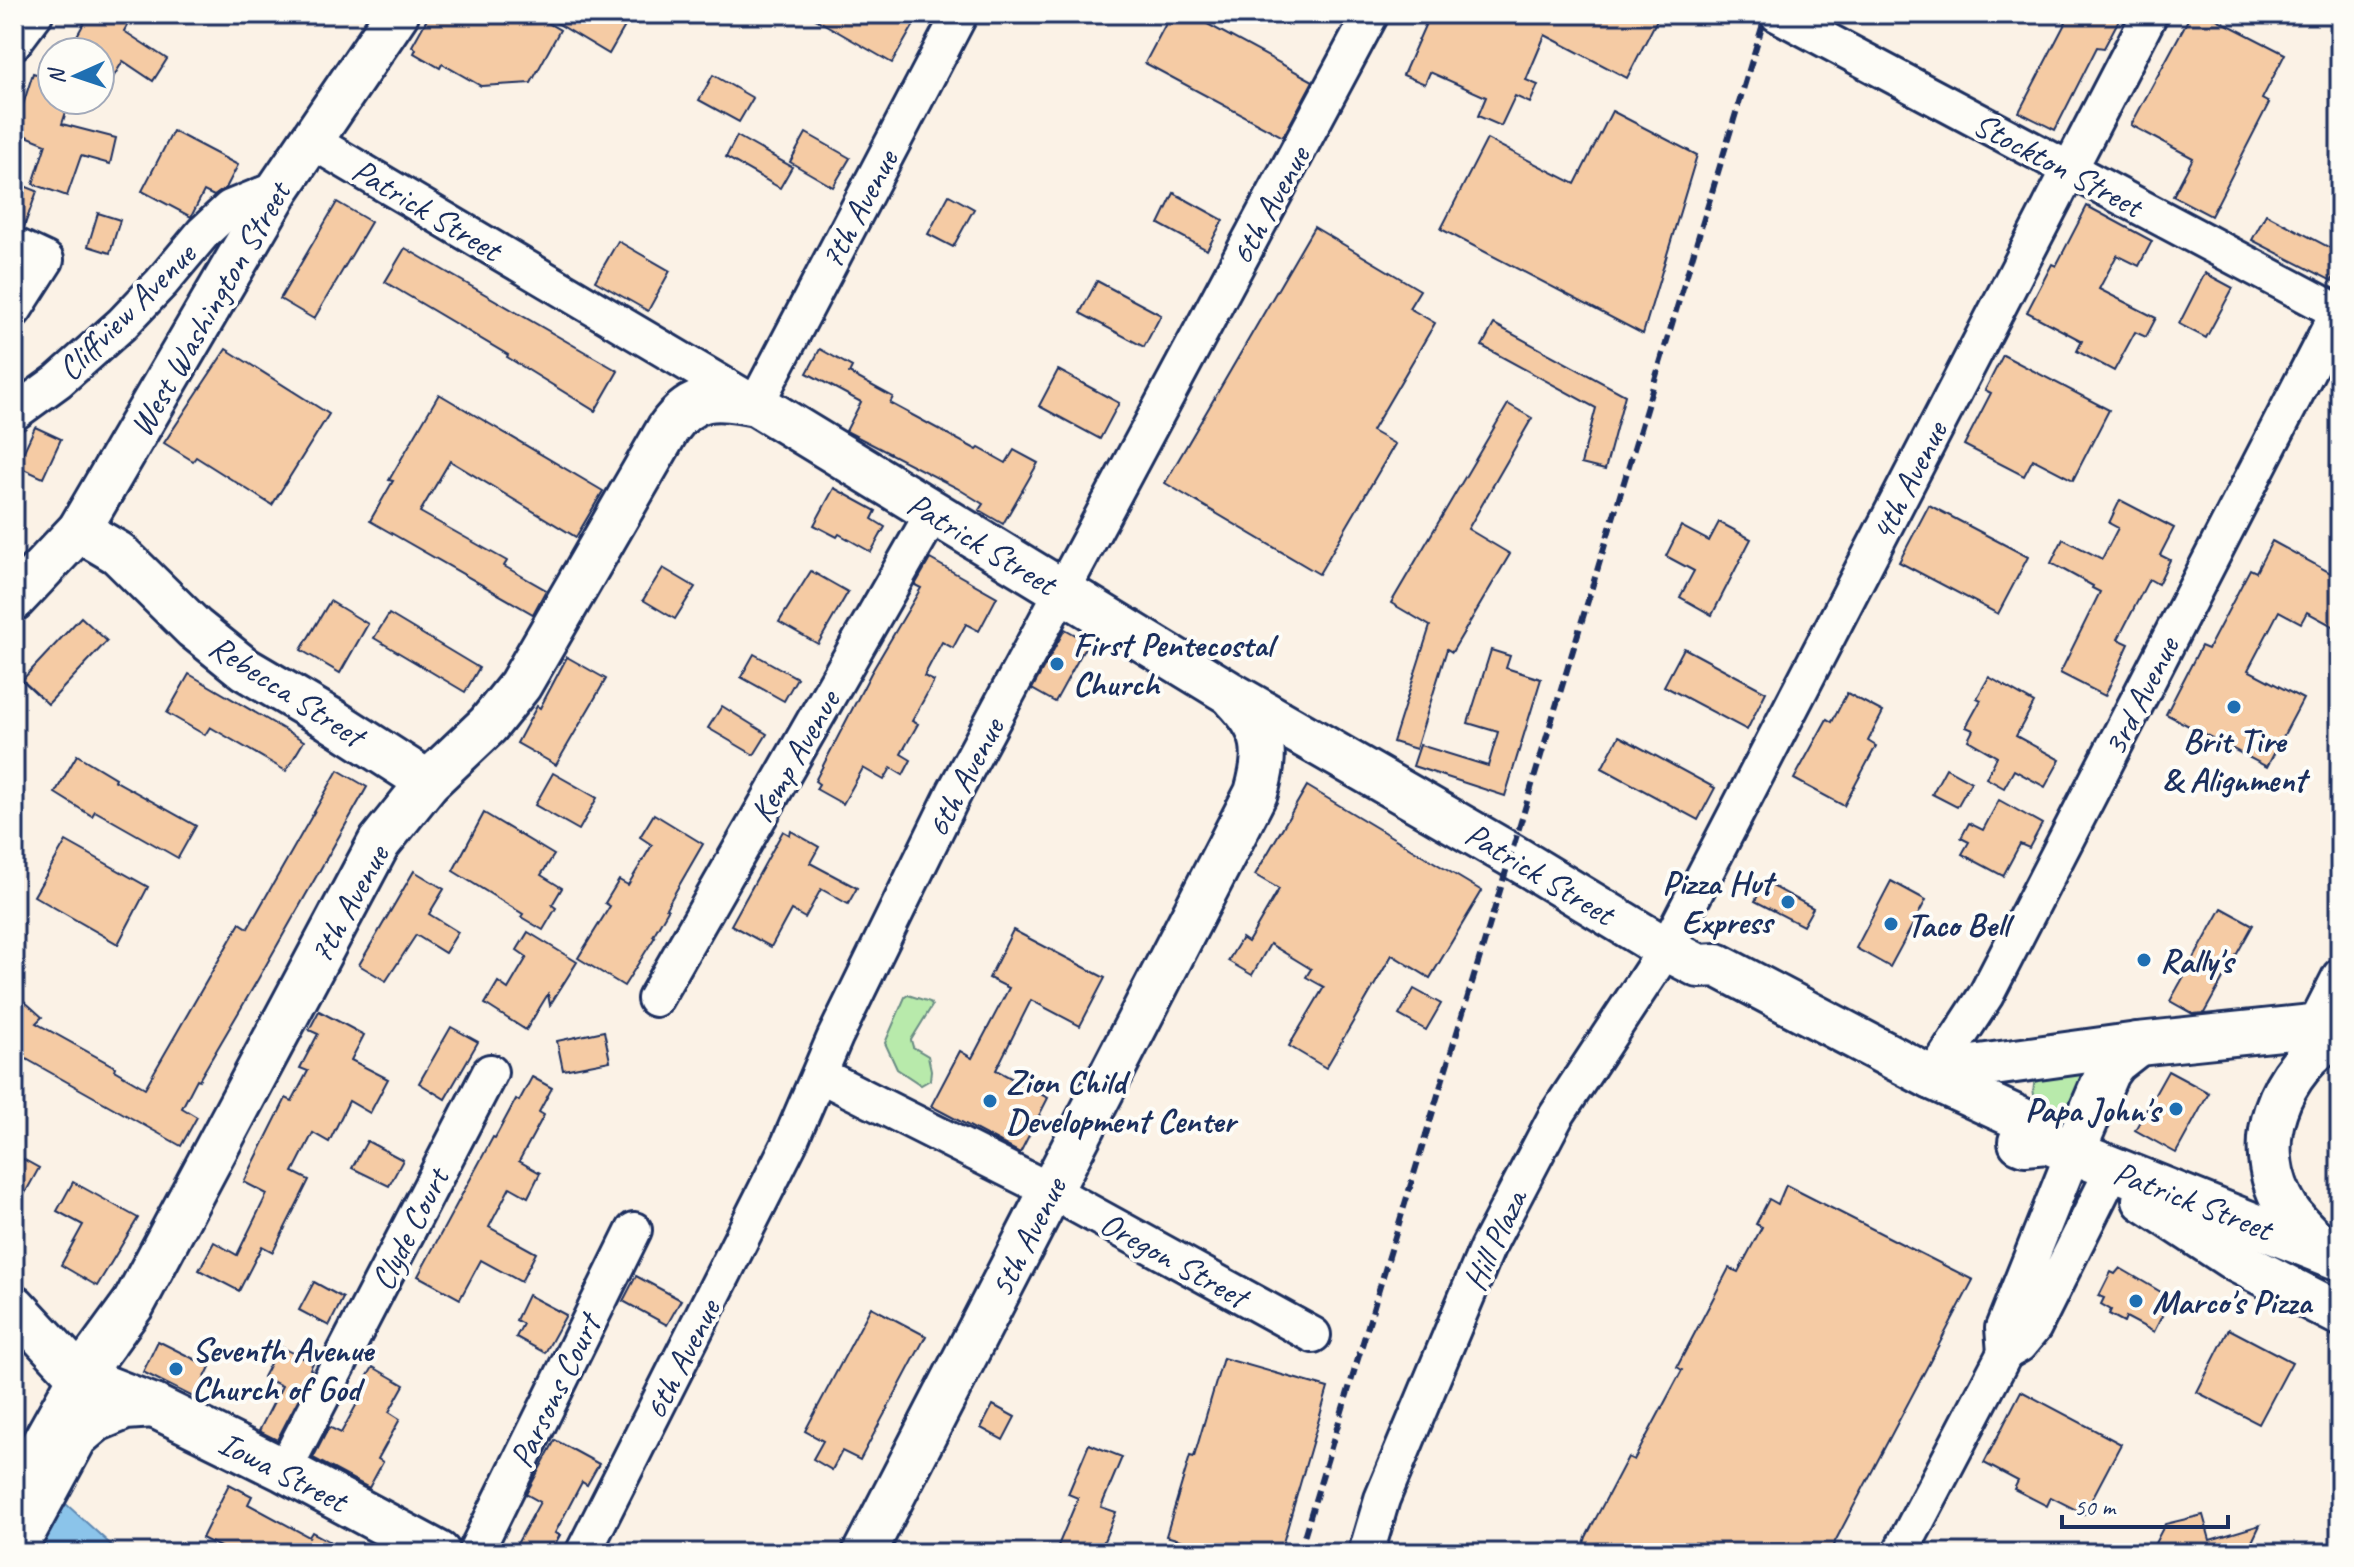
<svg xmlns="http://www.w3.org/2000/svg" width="2354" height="1567" font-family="Caveat,sans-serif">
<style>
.green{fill:#b8eaab;stroke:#6a8c84;stroke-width:2}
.water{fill:#8bc4ea;stroke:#5e88b2;stroke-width:2}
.building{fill:#f5cba4;stroke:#1b2f5e;stroke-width:2}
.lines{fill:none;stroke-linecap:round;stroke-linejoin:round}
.minor-casing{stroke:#1b2f5e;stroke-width:40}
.major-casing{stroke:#1b2f5e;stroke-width:48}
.minor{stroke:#fdfcf7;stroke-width:34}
.major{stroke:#fdfcf7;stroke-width:42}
.rail{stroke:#1b2f5e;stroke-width:6;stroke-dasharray:12 6;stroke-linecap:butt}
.poi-dot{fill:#1f6fb2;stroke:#fdfcf7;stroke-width:3}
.labels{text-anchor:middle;stroke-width:8;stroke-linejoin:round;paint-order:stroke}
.street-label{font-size:34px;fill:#1b2f5e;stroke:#fdfcf7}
.poi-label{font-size:34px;font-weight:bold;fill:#1b2f5e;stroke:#fdfcf7;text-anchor:start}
</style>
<rect width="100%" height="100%" fill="#fbf2e6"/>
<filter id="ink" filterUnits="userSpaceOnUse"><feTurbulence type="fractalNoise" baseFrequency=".0125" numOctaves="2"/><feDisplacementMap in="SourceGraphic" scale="16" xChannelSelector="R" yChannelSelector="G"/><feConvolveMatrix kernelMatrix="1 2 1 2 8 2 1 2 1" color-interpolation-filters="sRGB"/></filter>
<g filter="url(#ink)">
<g class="green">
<polygon points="908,995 930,1002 932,1006 911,1040 913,1047 928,1056 931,1070 930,1080 921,1085 897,1069 885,1043 905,997"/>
<path d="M2083,1072L2086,1078L2067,1114C2047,1112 2026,1101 2036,1079Z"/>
</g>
<polygon class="water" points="14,1480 65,1503 120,1553 35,1553"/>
<g class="building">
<polygon points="89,14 116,14 129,22 124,31 167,59 153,81 123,61 100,99 100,52 68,52"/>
<polygon points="430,14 532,14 560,30 531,83 481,86 442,64 440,68 414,53 416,49 412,46"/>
<polygon points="542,14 632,14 609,54"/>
<polygon points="807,14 920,14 892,63"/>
<polygon points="1171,14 1189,14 1313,81 1283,137 1145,63"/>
<polygon points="1430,14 1660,14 1627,78 1545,35 1526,80 1538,85 1530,103 1515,96 1501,126 1478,116 1486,97 1430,72 1425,84 1403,75"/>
<polygon points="2070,14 2122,14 2104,48 2097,47 2055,130 2019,112"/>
<polygon points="2191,14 2207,14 2285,54 2262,99 2269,103 2211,216 2173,196 2193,158 2131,125"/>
<polygon points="33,73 52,79 52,100 70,100 62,124 116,138 110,164 81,156 67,196 33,184 46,144 14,131 14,120 19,107 22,108"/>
<polygon points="713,75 753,98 739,122 699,100"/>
<polygon points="1612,111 1697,155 1643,334 1441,229 1487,139 1575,184"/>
<polygon points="173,131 238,165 226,188 214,196 204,191 191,217 142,191"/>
<polygon points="806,133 850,158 833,187 790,162"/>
<polygon points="737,136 792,167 780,188 726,157"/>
<polygon points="14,182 37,191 24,227 14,225"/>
<polygon points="1174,193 1223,220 1207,250 1159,224"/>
<polygon points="949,195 974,209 953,247 928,234"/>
<polygon points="337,202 371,222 314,319 280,299"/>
<polygon points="2087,206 2152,241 2139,266 2117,255 2099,289 2156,318 2146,337 2135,332 2114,371 2077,351 2082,341 2027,312 2052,264 2056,266"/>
<polygon points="98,213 120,220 110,253 88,246"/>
<polygon points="2266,214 2340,253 2340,265 2332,281 2252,240"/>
<polygon points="1314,227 1420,290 1409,308 1435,323 1372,431 1395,444 1319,574 1165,483"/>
<polygon points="618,241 670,271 648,311 595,281"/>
<polygon points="405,248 618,371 595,411 507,357 508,355 385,282"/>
<polygon points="2205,273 2233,288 2206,338 2179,324"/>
<polygon points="1097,281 1161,315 1144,347 1080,313"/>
<polygon points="1494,324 1625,395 1605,470 1581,464 1596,408 1482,346"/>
<polygon points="226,349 329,414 272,505 196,457 193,461 164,443"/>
<polygon points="820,349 852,367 849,373 893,397 890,403 977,450 979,448 1006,463 1014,450 1038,463 1003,524 979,510 983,504 957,488 846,431 861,402 807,373"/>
<polygon points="2003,355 2109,410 2073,480 2033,459 2024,476 1964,445 1991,393 1985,390"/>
<polygon points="1058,370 1119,403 1100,439 1039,406"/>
<polygon points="439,394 603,491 576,537 450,461 420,512 507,561 504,566 546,590 533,614 370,521 393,481 389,480"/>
<polygon points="1508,404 1532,418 1468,529 1510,554 1452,652 1447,649 1416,749 1393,742 1430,626 1391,603"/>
<polygon points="35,427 61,439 43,478 17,466"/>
<polygon points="834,488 876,511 872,519 885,527 871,552 839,534 837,537 814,525"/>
<polygon points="2120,500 2174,528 2160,555 2170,560 2158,584 2149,579 2118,639 2129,644 2105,696 2060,673 2100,592 2092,588 2093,586 2051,563 2063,539 2102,559 2118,528 2109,523"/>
<polygon points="1929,505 2028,557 1998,614 1899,562"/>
<polygon points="1719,522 1751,539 1712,615 1680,597 1694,571 1666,556 1681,526 1709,541"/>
<polygon points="2272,541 2340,578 2340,630 2307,612 2301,623 2279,611 2248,670 2303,699 2267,767 2166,714 2201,646 2208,649 2250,569 2256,572"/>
<polygon points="930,559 997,597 979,631 966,624 953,648 942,642 924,676 934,681 912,721 918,724 901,754 911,760 903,775 891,768 884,780 863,768 843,804 816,789 819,784 815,781 871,673 921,588 915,585"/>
<polygon points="663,568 695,587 675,619 643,600"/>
<polygon points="811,571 848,592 818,644 779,622"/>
<polygon points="330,601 368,624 340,673 301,650"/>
<polygon points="389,614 479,668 465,692 374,638"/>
<polygon points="81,617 107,641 48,704 22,680"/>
<polygon points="1065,629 1088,642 1055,702 1032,689"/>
<polygon points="1684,648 1766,692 1747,730 1664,686"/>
<polygon points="1491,650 1510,656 1506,668 1541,679 1505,796 1413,766 1420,745 1488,766 1498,732 1468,723"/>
<polygon points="754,654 797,678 784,701 741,677"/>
<polygon points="567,657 606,679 556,765 517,743 537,706 540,708"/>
<polygon points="189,674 304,741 286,771 210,727 205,735 167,713"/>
<polygon points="1989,677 2034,703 2016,736 2060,760 2045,787 2014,770 2004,788 1986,778 1997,757 1968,740 1973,730 1966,727 1981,700 1977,698"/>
<polygon points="1847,693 1883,712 1868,741 1876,746 1844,806 1794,779 1827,719 1832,722"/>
<polygon points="722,706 767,734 754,755 708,728"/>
<polygon points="1619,736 1715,788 1698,820 1602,768"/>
<polygon points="77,755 115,778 114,780 196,826 178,858 95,811 92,816 55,793"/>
<polygon points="1946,768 1971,782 1957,807 1932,794"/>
<polygon points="338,770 367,787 257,981 199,1080 197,1079 182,1108 197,1117 181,1146 14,1052 14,992 42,1017 36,1023 115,1067 114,1070 145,1088 240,923 248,928"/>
<polygon points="553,773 597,798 579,830 535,805"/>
<polygon points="1307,786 1482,891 1430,978 1392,955 1326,1068 1289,1046 1324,987 1306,977 1311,969 1270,944 1252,975 1228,961 1242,938 1248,942 1279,889 1255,875"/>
<polygon points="1999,800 2042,824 2029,848 2020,844 2003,876 1962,854 1969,842 1961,838 1969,823 1983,830"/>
<polygon points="484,813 554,855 541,875 562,888 552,905 556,908 543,930 521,917 523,914 453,871"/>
<polygon points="654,814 703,844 666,908 668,910 653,936 655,937 624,986 578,958 610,906 605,903 619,880 628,885 652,845 640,837"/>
<polygon points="783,831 790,835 791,831 819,847 810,863 857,888 848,904 821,889 805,918 791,910 771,947 731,925"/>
<polygon points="66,841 148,887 118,944 34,896"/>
<polygon points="414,871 444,889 429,914 458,932 445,953 416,935 386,981 359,965"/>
<polygon points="1891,881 1926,900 1890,967 1856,948"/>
<polygon points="1765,882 1813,908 1803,926 1755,901"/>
<polygon points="2222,908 2253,925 2204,1013 2193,1014 2170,1001"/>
<polygon points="1013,930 1105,978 1080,1026 1031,1000 996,1070 1048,1098 1020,1153 931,1106 960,1051 972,1058 1009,988 989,978"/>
<polygon points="528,932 577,962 550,1005 548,994 526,1030 485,1004 498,982 508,989 527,957 517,950"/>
<polygon points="1414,989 1441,1004 1426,1030 1399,1015"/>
<polygon points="319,1011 364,1035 351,1060 388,1079 370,1113 349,1101 329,1142 313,1133 293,1172 309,1180 273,1252 262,1246 239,1291 199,1270 214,1242 237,1255 267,1194 244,1182 286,1098 292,1101 308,1071 300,1068 318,1034 309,1030"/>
<polygon points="451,1027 478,1042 445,1099 419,1083"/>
<polygon points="604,1031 610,1061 563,1070 557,1041"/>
<polygon points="2168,1071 2209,1093 2176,1153 2135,1130"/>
<polygon points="532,1077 552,1088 539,1112 544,1115 519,1161 540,1173 528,1197 510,1187 489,1227 536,1253 521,1282 481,1260 460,1299 418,1276 493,1137 495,1138 516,1099 519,1101"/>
<polygon points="367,1141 403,1160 389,1186 352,1168"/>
<polygon points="14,1154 39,1168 14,1213"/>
<polygon points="73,1182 138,1218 97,1286 61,1265 83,1225 57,1211"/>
<polygon points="1786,1185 1973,1280 1829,1553 1581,1553 1586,1537 1628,1457 1634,1460 1682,1370 1677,1367 1729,1268 1738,1272 1762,1227 1756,1224 1769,1199 1778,1204"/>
<polygon points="2120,1268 2171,1298 2154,1332 2126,1317 2124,1322 2109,1314 2111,1310 2101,1304 2104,1298 2099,1296 2111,1272 2115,1274"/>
<polygon points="636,1276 681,1300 667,1325 623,1301"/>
<polygon points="314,1282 343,1298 329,1326 299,1310"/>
<polygon points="528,1295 566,1315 545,1353 516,1337 523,1324 516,1320"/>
<polygon points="871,1307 926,1336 860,1460 842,1451 832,1470 813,1459 823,1441 805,1431"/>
<polygon points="2229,1329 2292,1362 2259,1424 2197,1392"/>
<polygon points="158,1341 210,1367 195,1398 143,1372"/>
<polygon points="279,1346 313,1363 310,1369 313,1371 277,1440 259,1431 282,1386 263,1377"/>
<polygon points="1223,1358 1328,1388 1280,1553 1213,1553 1214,1550 1166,1536 1190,1456 1194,1457"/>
<polygon points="373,1367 404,1385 389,1412 400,1419 378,1459 383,1462 369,1488 313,1458 329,1427 341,1433 364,1391 360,1389"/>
<polygon points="2021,1391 2121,1444 2084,1514 2051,1497 2047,1506 2014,1489 2018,1481 1984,1463"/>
<polygon points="993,1405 1015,1417 1003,1440 981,1428"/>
<polygon points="555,1440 599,1464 587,1485 582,1482 555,1533 560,1535 550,1553 538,1546 535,1553 512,1553 540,1502 526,1494"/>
<polygon points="1089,1444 1122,1457 1101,1507 1116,1512 1099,1553 1055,1553 1078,1498 1068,1494"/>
<polygon points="229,1484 252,1496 248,1504 309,1537 312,1532 351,1553 232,1553 202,1538"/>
<polygon points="2203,1515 2210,1540 2260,1525 2250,1546 2229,1553 2168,1553 2154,1545 2165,1524"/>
</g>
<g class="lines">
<defs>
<g id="minor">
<polyline points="1777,14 2340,313"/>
<polyline points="14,42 35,14"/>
<polyline points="310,140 756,404 960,14"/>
<polyline points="14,245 46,260 14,310"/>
<polyline points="14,413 58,381 122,324 162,282 203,233 230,208 279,188"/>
<polyline points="655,999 933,513"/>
<polyline points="2314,1027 2340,976"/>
<polyline points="820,1075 1051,1191 1313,1335"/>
<polyline points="1932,1078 1986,995 2340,308"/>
<polyline points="2073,1153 2003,1328 2005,1353 2019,1345 2034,1327 2113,1169"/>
<polyline points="284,1470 490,1072"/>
<polyline points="475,1553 634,1230"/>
<polyline points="583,1553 789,1144 835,1037 955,791 1371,14"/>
<polyline points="1366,1553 1382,1499 1487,1248 1556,1116 1666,949 2150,14"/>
<polyline points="1900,1553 2005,1353"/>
</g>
<g id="major">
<polyline points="79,530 118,553 194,628 245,669 330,719 428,782"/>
<polyline points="14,599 79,530 279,188 397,14"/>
<polyline points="1932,1078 1972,1067 2138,1044 2340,1023"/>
<polyline points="2020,1142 2025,1144 2047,1142 2340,1259"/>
<polyline points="2073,1153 2107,1073 2115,1062 2138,1044"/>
<polyline points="2144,1200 2237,1261 2340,1314"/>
<path d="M2322,1247C2310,1236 2297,1224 2288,1210C2247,1146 2279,1068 2340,1032"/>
<polyline points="14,1306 80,1377 154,1406 284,1470 439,1553"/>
<path d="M14,1495L80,1377L134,1303L379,843L428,782L488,725L520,685L668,429C693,393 716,397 756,404L1228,692L1511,855L1666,949L1699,966L1717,965L1932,1078L2034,1125L2047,1142"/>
<polyline points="14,1551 76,1437 96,1420 125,1408 154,1406"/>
<path d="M864,1553L1256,793C1268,751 1266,731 1235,699"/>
</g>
</defs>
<use href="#minor" class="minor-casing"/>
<use href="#major" class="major-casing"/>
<use href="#minor" class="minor"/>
<use href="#major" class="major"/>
<polyline class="rail" points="1299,1553 1766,14"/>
</g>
</g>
<g class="poi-dot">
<circle cx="1057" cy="664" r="8"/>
<circle cx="2234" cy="707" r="8"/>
<circle cx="1788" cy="902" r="8"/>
<circle cx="1891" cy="924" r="8"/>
<circle cx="2144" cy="960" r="8"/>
<circle cx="990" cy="1101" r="8"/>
<circle cx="2176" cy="1109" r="8"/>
<circle cx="2136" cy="1301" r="8"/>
<circle cx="176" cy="1369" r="8"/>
</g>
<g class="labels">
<g class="street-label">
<text transform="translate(2058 164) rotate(28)" y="12">Stockton Street</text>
<text transform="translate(1269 205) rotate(-61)" y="12">6th Avenue</text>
<text transform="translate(427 209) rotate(31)" y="12">Patrick Street</text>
<text transform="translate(858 209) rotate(-62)" y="12">7th Avenue</text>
<text transform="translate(209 309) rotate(-60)" y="12">West Washington Street</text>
<text transform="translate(126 311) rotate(-45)" y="12">Cliffview Avenue</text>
<text transform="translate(1908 481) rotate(-63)" y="12">4th Avenue</text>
<text transform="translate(982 543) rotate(31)" y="12">Patrick Street</text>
<text transform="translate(287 690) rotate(33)" y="12">Rebecca Street</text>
<text transform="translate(2140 696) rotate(-63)" y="12">3rd Avenue</text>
<text transform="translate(794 756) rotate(-60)" y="12">Kemp Avenue</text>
<text transform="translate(964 777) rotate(-62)" y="12">6th Avenue</text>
<text transform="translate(1540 873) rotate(31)" y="12">Patrick Street</text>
<text transform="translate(348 904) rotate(-61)" y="12">7th Avenue</text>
<text transform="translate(2193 1200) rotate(21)" y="12">Patrick Street</text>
<text transform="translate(409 1229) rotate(-63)" y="12">Clyde Court</text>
<text transform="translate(1027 1237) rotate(-63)" y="12">5th Avenue</text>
<text transform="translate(1494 1240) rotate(-65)" y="12">Hill Plaza</text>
<text transform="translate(1174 1259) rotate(29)" y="12">Oregon Street</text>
<text transform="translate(681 1359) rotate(-63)" y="12">6th Avenue</text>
<text transform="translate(554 1391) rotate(-64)" y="12">Parsons Court</text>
<text transform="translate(283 1471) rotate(27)" y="12">Iowa Street</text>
</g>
<g class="poi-label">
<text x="1073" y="656">First Pentecostal<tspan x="1073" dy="39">Church</tspan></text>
<text x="2234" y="752" text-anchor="middle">Brit Tire<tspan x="2234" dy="39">&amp; Alignment</tspan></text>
<text x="1772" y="894" text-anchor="end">Pizza Hut<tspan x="1772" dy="39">Express</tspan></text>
<text x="1907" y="936">Taco Bell</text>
<text x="2160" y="972">Rally's</text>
<text x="1006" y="1093">Zion Child<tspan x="1006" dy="39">Development Center</tspan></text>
<text x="2160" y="1121" text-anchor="end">Papa John's</text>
<text x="2152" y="1313">Marco's Pizza</text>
<text x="192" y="1361">Seventh Avenue<tspan x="192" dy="39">Church of God</tspan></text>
</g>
</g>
<rect width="2354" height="1567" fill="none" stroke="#fdfcf7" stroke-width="48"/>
<rect x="24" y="24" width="2306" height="1519" fill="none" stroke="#1b2f5e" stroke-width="3" filter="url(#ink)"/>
<g transform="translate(76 76) rotate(267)"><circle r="38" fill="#fdfcf7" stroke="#a3aaba" stroke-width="2"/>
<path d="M0-6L14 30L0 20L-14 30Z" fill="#1f6fb2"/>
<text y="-12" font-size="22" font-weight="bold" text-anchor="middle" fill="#1b2f5e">N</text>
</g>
<path d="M2062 1515v12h166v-12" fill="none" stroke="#1b2f5e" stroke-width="4"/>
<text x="2074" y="1515" font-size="24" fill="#1b2f5e" stroke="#fdfcf7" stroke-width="6" paint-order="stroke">50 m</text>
</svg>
